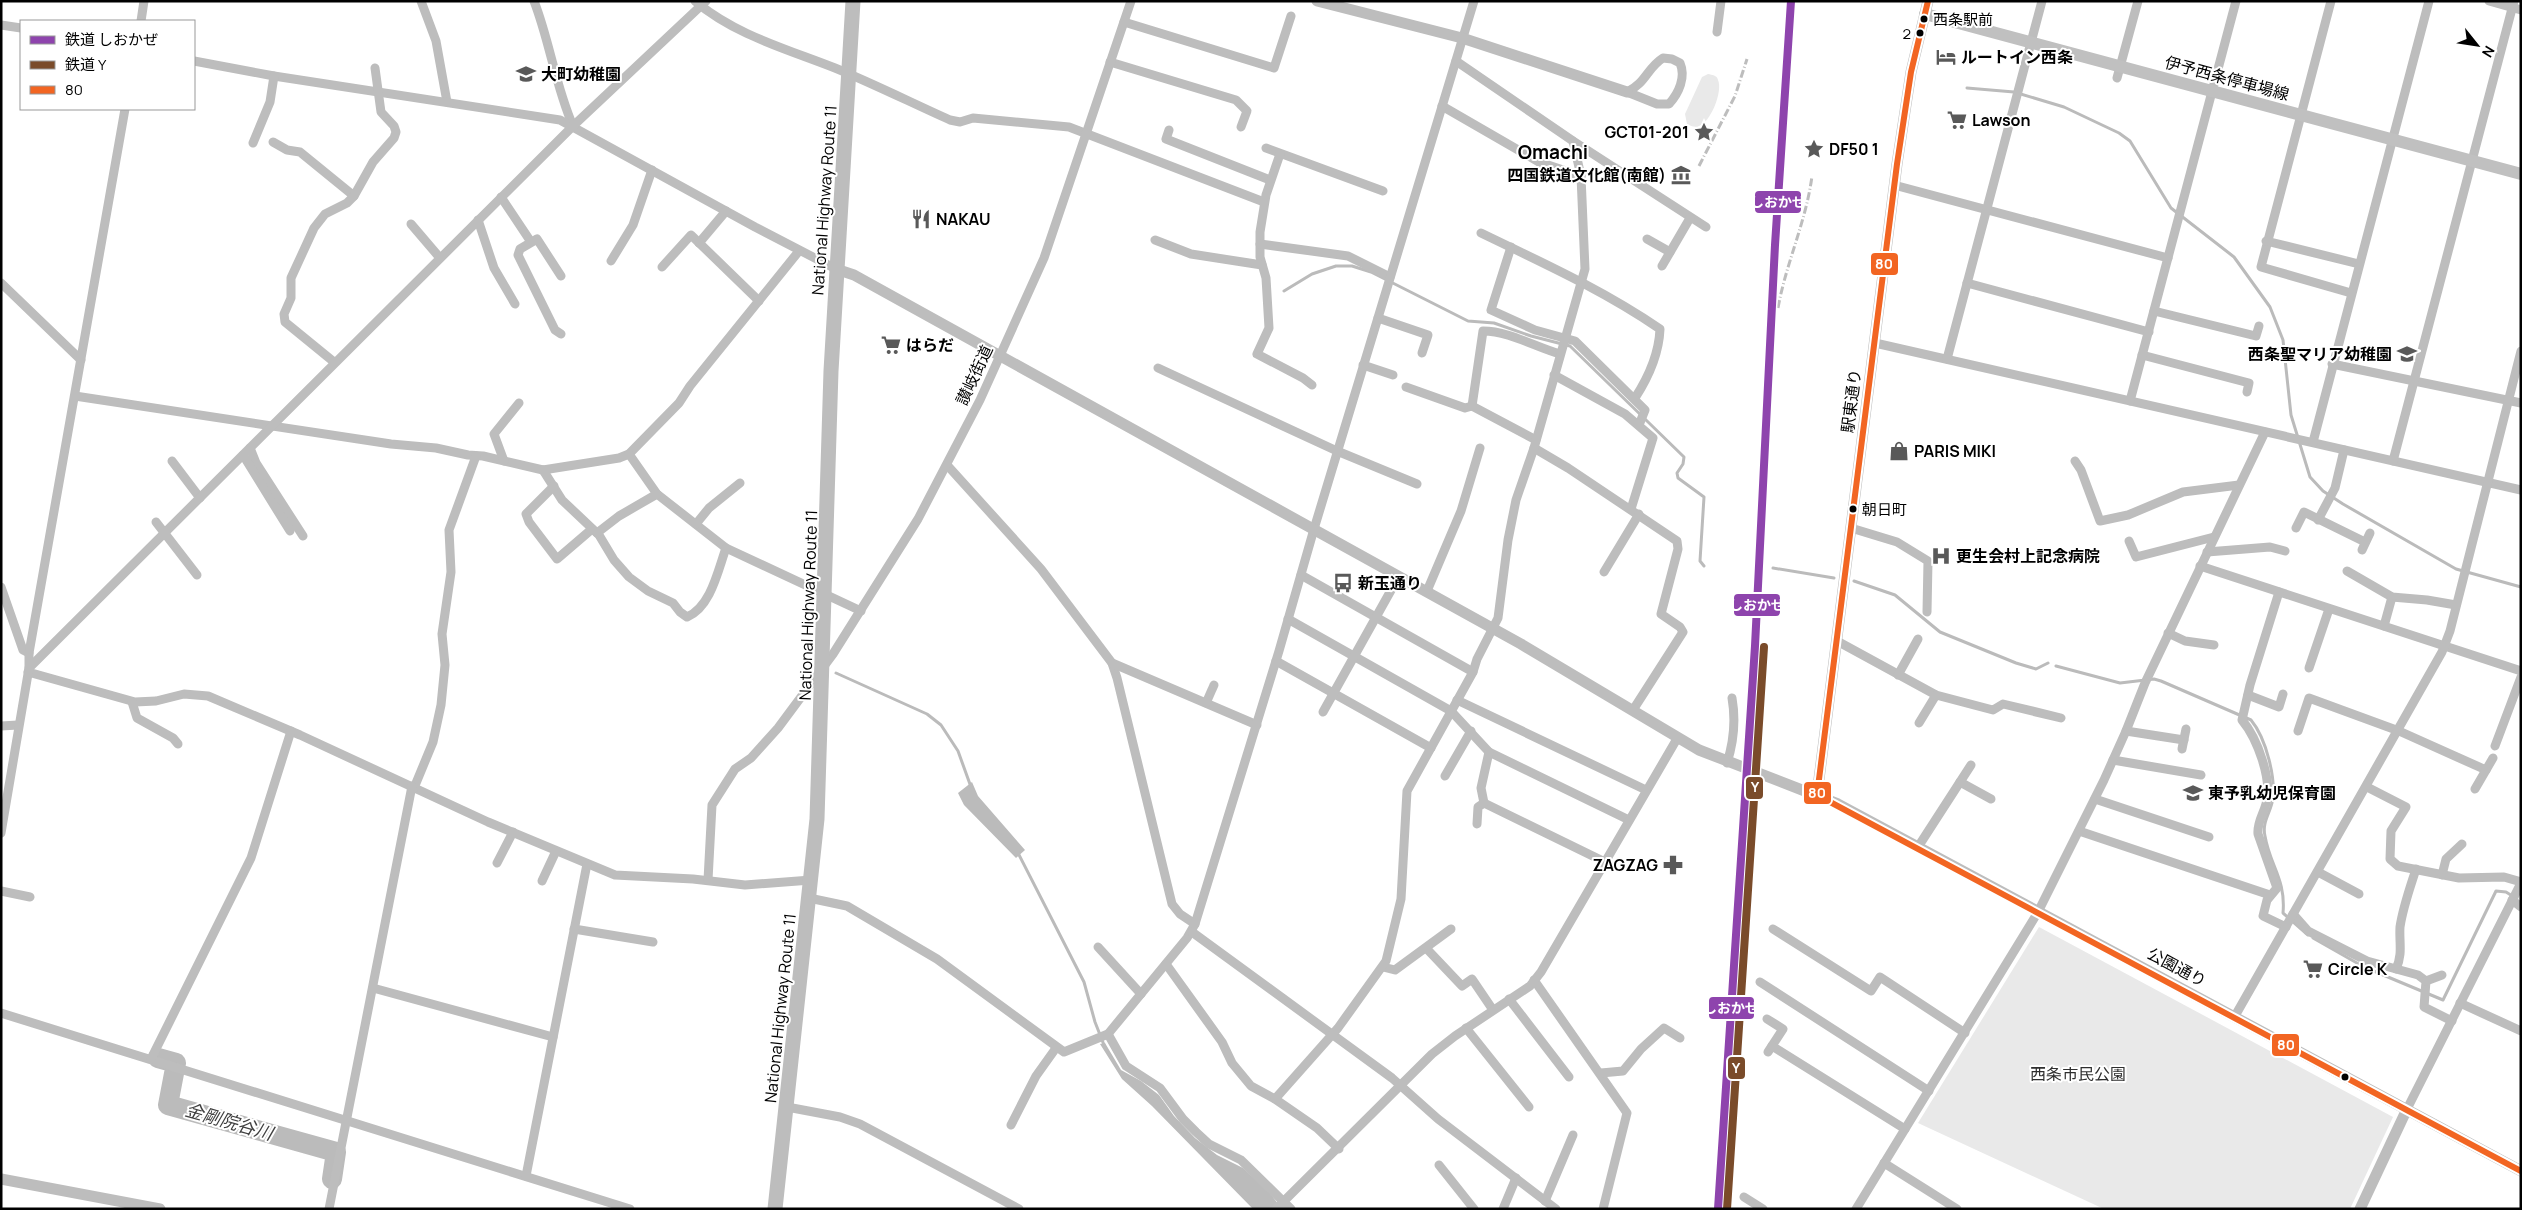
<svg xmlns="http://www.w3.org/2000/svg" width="2522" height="1210" font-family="Manrope,'Noto Sans JP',sans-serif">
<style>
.green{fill:#e9e9e9}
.water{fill:#bbb}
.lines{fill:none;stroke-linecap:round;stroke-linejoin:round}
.stream{stroke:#bbb;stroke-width:3}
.river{stroke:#bbb;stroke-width:20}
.minor{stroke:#bdbdbd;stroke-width:9}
.tertiary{stroke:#bdbdbd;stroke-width:11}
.secondary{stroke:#c0c0c0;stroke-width:12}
.trunk{stroke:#bdbdbd;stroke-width:15}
.rail{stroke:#bdbdbd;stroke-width:3;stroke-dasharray:8 2.5 1 2.5;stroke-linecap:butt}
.bus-1-casing{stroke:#fff;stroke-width:10}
.bus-1{stroke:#f26522;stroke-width:6}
.rail-1-casing{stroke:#fff;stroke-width:11}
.rail-2-casing{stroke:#fff;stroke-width:11}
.rail-1{stroke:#8e44ad;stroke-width:8}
.rail-2{stroke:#7a4b2a;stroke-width:8}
.bus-dot{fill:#000;stroke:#fff;stroke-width:2}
.labels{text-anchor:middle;stroke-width:4;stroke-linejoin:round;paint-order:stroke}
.bus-label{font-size:15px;fill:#000;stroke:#fff;text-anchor:start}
.poi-label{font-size:16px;font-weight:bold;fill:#000;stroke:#fff;text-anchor:start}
.street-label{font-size:16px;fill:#000;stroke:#fff}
.park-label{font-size:16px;fill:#2e2e2e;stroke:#fff}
.water-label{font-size:18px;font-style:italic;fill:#3f3f3f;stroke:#fff}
.quarter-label{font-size:19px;font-weight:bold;fill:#000;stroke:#fff}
.line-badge{stroke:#fff;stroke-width:2}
.badge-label{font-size:14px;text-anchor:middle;font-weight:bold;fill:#fff}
</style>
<rect width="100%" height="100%" fill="#fff"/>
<g class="green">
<path d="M1708,74C1712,75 1717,75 1718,80C1723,91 1711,122 1699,126C1695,128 1691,126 1687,124L1685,114L1702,77Z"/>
<polygon points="2039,927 2393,1117 2350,1209 2104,1209 1918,1123"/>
</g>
<g class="water">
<polygon points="972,782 978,796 1025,850 1016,858 964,805 958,793"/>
<polygon points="1105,1043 1121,1070 1141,1081 1159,1095 1174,1116 1195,1138 1217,1155 1243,1168 1269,1192 1282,1209 1253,1209 1152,1106 1122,1079 1100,1044"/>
</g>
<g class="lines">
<g class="stream">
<polyline points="1967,88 2014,92 2064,107 2119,133 2130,141 2171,208 2234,257 2270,307 2283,340 2291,415 2310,477 2323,491 2343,504 2456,569 2521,587"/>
<polyline points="1284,291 1312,274 1336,266 1352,266 1371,272 1468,321 1494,323 1531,336 1570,346 1684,457 1683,464 1677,473 1678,478 1704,497 1700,561 1704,566"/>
<polyline points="1773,568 1834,578"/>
<polyline points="1854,581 1895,595 1940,632 2016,663 2036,669 2048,663"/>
<path d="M2056,666L2120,683L2154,679L2161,681L2251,720C2266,738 2277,780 2272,803C2269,815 2262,823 2265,836C2270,866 2286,879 2283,913L2308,935"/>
<polyline points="836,673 927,714 941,725 958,751 971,787"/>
<polyline points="1017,851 1084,982 1095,1022 1104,1045"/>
<polyline points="2313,938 2364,967 2443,1000 2496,891 2506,892 2514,897"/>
</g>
<polyline class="river" points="158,1058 176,1063 168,1105 336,1152 332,1179"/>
<g class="minor">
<polyline points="421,1 436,41 447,102"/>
<path d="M534,1C550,42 555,85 573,126"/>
<path d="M695,1C735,35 787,49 835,68C874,84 912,103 950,120L960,122L973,118L1069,127L1264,202"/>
<polyline points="2331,1 2261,267 2351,293"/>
<polyline points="2489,1 2521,10"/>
<polyline points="141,21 144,1"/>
<polyline points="1124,22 1274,68 1291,16"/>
<polyline points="1,25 21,28"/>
<polyline points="1717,32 1721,1"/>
<path d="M1663,58L1672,59L1680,63C1686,77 1679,93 1669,104H1657L1627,92C1646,83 1647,68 1663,58Z"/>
<polyline points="194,61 274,76 560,120 755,227 836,269"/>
<polyline points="1456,61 1573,141 1706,227"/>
<polyline points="1110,62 1236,100 1247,111 1241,127"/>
<polyline points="2117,78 2138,1"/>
<polyline points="1442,106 1539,162 1581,176"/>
<polyline points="1169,130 1166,139 1270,180"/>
<polyline points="273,142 287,150 300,152 354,196"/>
<polyline points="253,143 270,102 274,76"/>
<polyline points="1266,148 1383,191"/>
<polyline points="1280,154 1266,195 1260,232 1260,257 1266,278 1269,328 1257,354 1303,378 1312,385"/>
<polyline points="1894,185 2168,258"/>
<polyline points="501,197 531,242"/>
<polyline points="478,220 494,268 515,304"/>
<polyline points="411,224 440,258"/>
<path d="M1481,233C1543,263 1603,290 1660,329C1659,353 1648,378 1635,398"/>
<polyline points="1647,239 1670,252"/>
<polyline points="1155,240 1191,254 1262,265"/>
<polyline points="2266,241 2359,264"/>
<polyline points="699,243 726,211"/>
<polyline points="1260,244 1348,256 1390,277"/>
<polyline points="1511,247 1491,310 1535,330 1575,341 1645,410 1639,425"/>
<polyline points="611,261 633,225 652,170"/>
<polyline points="1662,266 1690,218"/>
<polyline points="662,267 691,235 759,301"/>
<polyline points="1,283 81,360"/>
<polyline points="1967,283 2149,332"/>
<polyline points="2154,311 2256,336 2259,326"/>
<polyline points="1378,318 1428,335 1422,353"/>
<polyline points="561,334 555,330 518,255 520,249 537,239 561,276"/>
<polyline points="1875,343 2521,490"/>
<polyline points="2142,355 2249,383 2247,392"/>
<polyline points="1947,359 2042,1"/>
<polyline points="334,362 285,322 284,314 291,298 291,278 314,228 325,214 347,203 354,196 373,162 394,138 396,132 394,126 381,112 375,68"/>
<polyline points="2332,364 2521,403"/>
<polyline points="1363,365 1393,375"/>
<polyline points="1158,368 1337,451 1417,484"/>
<polyline points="1554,375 1625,414 1653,438 1631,509"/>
<polyline points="1406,387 1465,408 1472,406"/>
<polyline points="75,396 391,444 436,448 468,455 483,456 543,470 619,458 629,454 679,403 690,386 799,251"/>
<polyline points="2130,401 2236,1"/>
<path d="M1536,440L1472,406L1483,331C1509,331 1535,347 1560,354"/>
<polyline points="2313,442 2429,1"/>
<polyline points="250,448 256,463 303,536"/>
<polyline points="1534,448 1568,468 1677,541 1678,549 1661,614 1680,627 1683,632 1633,710"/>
<polyline points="629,454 657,494 726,548 861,611"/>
<polyline points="243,455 290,531"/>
<polyline points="172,461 200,498"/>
<polyline points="504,461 494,434 519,403"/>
<polyline points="2075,461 2081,470 2100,521 2128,515 2183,492 2239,485"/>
<polyline points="2393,461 2514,1"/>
<polyline points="947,465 1041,569 1112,663 1117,678 1172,904 1180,914 1195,924"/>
<path d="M543,470L562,500L599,535L614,560L629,577L648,591L673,603L680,612L687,617C711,607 718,570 726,548"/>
<polyline points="554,486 526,514 529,522 557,559 592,529"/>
<polyline points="2318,520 2335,488 2344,450"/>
<polyline points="156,522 197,575"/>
<polyline points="696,524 709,508 740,483"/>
<polyline points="1851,528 1897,542 1928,561 1927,612"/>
<polyline points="2296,528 2304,512 2365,542"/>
<polyline points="597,533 619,516 657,494"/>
<polyline points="2129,541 2136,557 2214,537"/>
<polyline points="2362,550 2370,533"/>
<polyline points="2207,552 2270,547 2285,551"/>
<polyline points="2200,566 2521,671"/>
<polyline points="2347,571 2392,597 2427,600 2456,605"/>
<polyline points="1604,572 1639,514"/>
<polyline points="1301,575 1473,672"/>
<polyline points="1,587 23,650 29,653"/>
<polyline points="1427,591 1461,511 1480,448"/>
<path d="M2279,592L2250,685L2242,720C2257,738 2273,780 2266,804C2263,815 2257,822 2258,834L2277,888L2267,900L2263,916L2286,927"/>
<polyline points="1288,619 1451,711 1489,752 1629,820"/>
<polyline points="2384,626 2392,597"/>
<polyline points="2168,633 2185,641 2214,645"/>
<polyline points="1837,641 1936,695 1993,710 2003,704 2061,718"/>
<polyline points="1276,661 1431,748"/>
<polyline points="1112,663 1257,725"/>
<polyline points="29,668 573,126 706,1"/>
<polyline points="2309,668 2329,609"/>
<polyline points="28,672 135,702 156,701 184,694 208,696 300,735 488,822 615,875 693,879 745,885 811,880"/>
<polyline points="1898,675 1918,639"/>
<polyline points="2248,695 2279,707 2283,694"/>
<polyline points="1457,700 1646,790"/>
<polyline points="132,702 137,718 173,738 178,744"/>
<polyline points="1206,703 1214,685"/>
<polyline points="1323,712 1399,576"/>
<polyline points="1919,723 1936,695"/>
<polyline points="1,726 18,725"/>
<polyline points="2126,731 2184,740"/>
<polyline points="2298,731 2309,698 2399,731 2486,770"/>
<polyline points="2495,746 2521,677"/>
<polyline points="2182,749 2186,729"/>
<polyline points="2113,760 2201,775"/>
<path d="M1727,763C1734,741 1736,721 1732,698"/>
<polyline points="1445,776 1471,731"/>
<polyline points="1960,782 1991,799"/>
<polyline points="2367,787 2406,807 2391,831 2390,859 2398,866 2459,878 2504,877 2521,882"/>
<polyline points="414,788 433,742 441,705 445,665 442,634 451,572 449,530 476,456"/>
<polyline points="2475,789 2493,758"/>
<polyline points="2095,799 2209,837"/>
<polyline points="1484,803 1605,862"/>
<polyline points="1477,824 1478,807 1484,803 1481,788 1489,752"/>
<polyline points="2079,831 2270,895"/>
<polyline points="1,833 29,668 29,653 125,109"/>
<polyline points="1918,847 1971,765"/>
<polyline points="497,863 513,832"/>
<polyline points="2318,872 2359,894"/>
<polyline points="2442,875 2446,859 2462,844"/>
<polyline points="708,880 712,805 735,769 751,758 778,728 833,654 918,519 980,400 1044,258 1131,1"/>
<polyline points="542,881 556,851"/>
<polyline points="1,891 30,897"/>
<polyline points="809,898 847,906 937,959 1064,1052 1108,1034 1187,938 1195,924 1279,651 1314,529 1474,1"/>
<polyline points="2512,900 2521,907"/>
<polyline points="2293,914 2308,931 2367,961 2418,975 2426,981 2424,1007 2452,1021"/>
<polyline points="574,929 653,942"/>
<polyline points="1773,929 1871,991 1880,977 1965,1033"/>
<polyline points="1192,932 1392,1078 1438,1119 1556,1209"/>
<polyline points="1098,947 1141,994"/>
<polyline points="1426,948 1462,986 1472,979 1493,1010"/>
<polyline points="1166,964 1222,1042 1232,1063 1251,1086 1275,1099 1317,1128 1339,1149"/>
<polyline points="1383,967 1395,970 1451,929"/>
<path d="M2396,969C2403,954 2399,942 2400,927C2403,907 2410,888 2416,869"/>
<polyline points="1534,980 1627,1113 1603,1209"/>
<polyline points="2426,981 2442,975"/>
<polyline points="1760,982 1929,1091"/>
<polyline points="373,988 553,1037"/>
<polyline points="1509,999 1569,1077"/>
<polyline points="2460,1003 2521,1031"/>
<polyline points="1,1013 630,1209"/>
<polyline points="2235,1016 2442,652 2450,631 2521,351"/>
<polyline points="1767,1019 1783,1029 1768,1052"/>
<polyline points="1466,1028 1529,1107"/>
<polyline points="1108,1034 1126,1066 1160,1088 1183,1119 1196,1132 1209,1144 1241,1160 1291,1209"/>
<polyline points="1772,1046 1905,1129"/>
<polyline points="151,1059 251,858 291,731"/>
<polyline points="1601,1073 1623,1071 1641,1049 1664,1028 1680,1038"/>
<polyline points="1275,1099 1338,1028 1386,961 1401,899 1407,791 1473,672 1477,659 1498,618 1508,540 1516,500 1534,448 1585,269 1581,176 1573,141"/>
<polyline points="787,1107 840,1117 860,1124 1019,1209"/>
<polyline points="2407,1109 2521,883"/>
<polyline points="1011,1125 1036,1076 1056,1048"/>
<polyline points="1884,1163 1957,1209"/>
<polyline points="1439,1165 1474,1209"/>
<polyline points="526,1176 587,864"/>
<polyline points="1744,1197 1763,1209"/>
<polyline points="1545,1201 1573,1135"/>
<polyline points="329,1209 412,786"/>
<polyline points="1276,1209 1432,1054 1455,1036 1530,986 1541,972 1678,737"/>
<polyline points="1503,1209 1516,1178"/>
<polyline points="1856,1209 2038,912 2104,780 2126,731 2145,683 2265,432"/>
</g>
<g class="tertiary">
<polyline points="1317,1 1462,38 1627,92"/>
<polyline points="836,269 854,275 1521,644 1699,750 1838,804 2521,1171"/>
<polyline points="1817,795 1897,164 1911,72 1928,1"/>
<polyline points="1,1179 160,1209"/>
<polyline points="2360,1209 2407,1109"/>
</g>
<polyline class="secondary" points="1925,14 2521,174"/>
<polyline class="trunk" points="775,1209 817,819 831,371 853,1"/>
<g class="rail">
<polyline points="1699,166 1735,96 1747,59"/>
<path d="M1778,308C1786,263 1806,222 1812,176"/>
</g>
<defs>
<polyline id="bus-1" points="1928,1 1911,72 1897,164 1817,795 2521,1171"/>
</defs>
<use href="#bus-1" class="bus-1-casing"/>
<use href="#bus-1" class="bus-1"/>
<defs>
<polyline id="rail-1" points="1718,1209 1755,646 1775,245 1791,1"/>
<polyline id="rail-2" points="1727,1209 1764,647"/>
</defs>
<use href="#rail-1" class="rail-1-casing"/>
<use href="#rail-2" class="rail-2-casing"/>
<use href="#rail-1" class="rail-1"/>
<use href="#rail-2" class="rail-2"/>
</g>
<defs>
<symbol id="hotel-bare" viewBox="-9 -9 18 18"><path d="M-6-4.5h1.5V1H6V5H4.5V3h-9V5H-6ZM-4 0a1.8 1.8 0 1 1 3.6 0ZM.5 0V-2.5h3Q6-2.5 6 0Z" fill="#595959" stroke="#fff" stroke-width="2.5" paint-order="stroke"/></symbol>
<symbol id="school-bare" viewBox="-9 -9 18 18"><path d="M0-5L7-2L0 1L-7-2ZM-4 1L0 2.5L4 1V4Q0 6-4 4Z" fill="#595959" stroke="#fff" stroke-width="2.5" paint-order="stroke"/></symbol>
<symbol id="supermarket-bare" viewBox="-9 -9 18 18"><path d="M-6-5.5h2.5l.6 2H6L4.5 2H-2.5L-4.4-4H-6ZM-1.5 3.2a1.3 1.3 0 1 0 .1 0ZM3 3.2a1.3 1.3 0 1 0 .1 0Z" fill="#595959" stroke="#fff" stroke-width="2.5" paint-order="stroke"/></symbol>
<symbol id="sight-bare" viewBox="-9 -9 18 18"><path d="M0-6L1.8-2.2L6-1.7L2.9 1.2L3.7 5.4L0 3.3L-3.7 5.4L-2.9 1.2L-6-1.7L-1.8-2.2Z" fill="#595959" stroke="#fff" stroke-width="2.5" paint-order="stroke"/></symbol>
<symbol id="museum-bare" viewBox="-9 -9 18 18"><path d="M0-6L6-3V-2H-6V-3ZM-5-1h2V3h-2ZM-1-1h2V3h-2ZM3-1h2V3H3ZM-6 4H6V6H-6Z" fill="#595959" stroke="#fff" stroke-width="2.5" paint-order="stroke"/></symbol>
<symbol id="restaurant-bare" viewBox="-9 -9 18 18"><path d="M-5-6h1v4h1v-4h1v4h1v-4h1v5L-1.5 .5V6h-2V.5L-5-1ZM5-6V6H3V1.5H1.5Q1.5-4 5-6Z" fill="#595959" stroke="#fff" stroke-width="2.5" paint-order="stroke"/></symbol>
<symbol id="shop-bare" viewBox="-9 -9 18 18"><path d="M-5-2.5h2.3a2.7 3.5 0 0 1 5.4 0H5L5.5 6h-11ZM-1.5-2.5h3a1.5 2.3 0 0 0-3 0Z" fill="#595959" stroke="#fff" stroke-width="2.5" paint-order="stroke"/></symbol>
<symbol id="hospital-bare" viewBox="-9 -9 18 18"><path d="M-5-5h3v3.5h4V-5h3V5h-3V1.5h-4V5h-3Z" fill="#595959" stroke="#fff" stroke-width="2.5" paint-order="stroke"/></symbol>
<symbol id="bus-bare" viewBox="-9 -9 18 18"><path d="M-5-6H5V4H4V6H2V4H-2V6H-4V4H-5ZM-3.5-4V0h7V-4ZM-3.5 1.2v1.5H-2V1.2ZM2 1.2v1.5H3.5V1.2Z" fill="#595959" stroke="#fff" stroke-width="2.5" paint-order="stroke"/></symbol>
<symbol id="pharmacy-bare" viewBox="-9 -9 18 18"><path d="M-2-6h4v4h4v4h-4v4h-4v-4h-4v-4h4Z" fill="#595959" stroke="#fff" stroke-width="2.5" paint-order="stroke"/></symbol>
</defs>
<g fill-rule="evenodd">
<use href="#hotel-bare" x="1932" y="43" width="28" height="28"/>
<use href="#school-bare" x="512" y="60" width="28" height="28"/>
<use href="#supermarket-bare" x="1943" y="106" width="28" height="28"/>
<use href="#sight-bare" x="1690" y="118" width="28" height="28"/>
<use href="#sight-bare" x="1800" y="135" width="28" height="28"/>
<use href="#museum-bare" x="1667" y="161" width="28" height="28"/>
<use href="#restaurant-bare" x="907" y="205" width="28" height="28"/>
<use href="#supermarket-bare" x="877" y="331" width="28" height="28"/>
<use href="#school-bare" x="2393" y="340" width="28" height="28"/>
<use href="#shop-bare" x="1885" y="437" width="28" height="28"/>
<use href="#hospital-bare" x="1927" y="542" width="28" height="28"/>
<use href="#bus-bare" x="1329" y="569" width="28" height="28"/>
<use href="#school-bare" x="2179" y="779" width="28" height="28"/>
<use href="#pharmacy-bare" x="1659" y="851" width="28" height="28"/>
<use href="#supermarket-bare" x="2299" y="955" width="28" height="28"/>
</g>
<g class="bus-dot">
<circle cx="1924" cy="19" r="4.5"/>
<circle cx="1920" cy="33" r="4.5"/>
<circle cx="1853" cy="509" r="4.5"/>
<circle cx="2345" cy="1077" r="4.5"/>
</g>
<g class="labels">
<g class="bus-label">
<text x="1933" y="25">西条駅前</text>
<text x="1911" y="39" text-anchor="end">2</text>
<text x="1862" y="515">朝日町</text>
</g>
<g class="poi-label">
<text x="1961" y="63">ルートイン西条</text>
<text x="541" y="80">大町幼稚園</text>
<text x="1972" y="126">Lawson</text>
<text x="1689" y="138" text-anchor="end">GCT01-201</text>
<text x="1829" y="155">DF50 1</text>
<text x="1666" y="181" text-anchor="end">四国鉄道文化館(南館)</text>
<text x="936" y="225">NAKAU</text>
<text x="906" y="351">はらだ</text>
<text x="2392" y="360" text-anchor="end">西条聖マリア幼稚園</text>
<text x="1914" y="457">PARIS MIKI</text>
<text x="1956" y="562">更生会村上記念病院</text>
<text x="1358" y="589">新玉通り</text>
<text x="2208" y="799">東予乳幼児保育園</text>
<text x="1658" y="871" text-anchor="end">ZAGZAG</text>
<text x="2328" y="975">Circle K</text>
</g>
<g class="street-label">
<text transform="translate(2227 78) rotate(15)" y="6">伊予西条停車場線</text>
<text transform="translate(824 200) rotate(-86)" y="6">National Highway Route 11</text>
<text transform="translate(974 375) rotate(-65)" y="6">讃岐街道</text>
<text transform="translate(1851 401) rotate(-83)" y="6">駅東通り</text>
<text transform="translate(808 605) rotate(-88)" y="6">National Highway Route 11</text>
<text transform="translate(2177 967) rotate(28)" y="6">公園通り</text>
<text transform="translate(780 1008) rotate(-84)" y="6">National Highway Route 11</text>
</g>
<g class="park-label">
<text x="2078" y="1080">西条市民公園</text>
</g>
<g class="water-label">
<text transform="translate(229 1122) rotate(16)" y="6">金剛院谷川</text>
</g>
<g class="quarter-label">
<text x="1553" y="159">Omachi</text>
</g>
</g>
<g class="line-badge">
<rect x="1754" y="190" width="48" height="24" rx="5" fill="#8e44ad"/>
<rect x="1870" y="252" width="29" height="24" rx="5" fill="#f26522"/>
<rect x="1733" y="593" width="48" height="24" rx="5" fill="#8e44ad"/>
<rect x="1745" y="776" width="19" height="24" rx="5" fill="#7a4b2a"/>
<rect x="1803" y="781" width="29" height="24" rx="5" fill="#f26522"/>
<rect x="1708" y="996" width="47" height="24" rx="5" fill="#8e44ad"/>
<rect x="2271" y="1033" width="29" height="24" rx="5" fill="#f26522"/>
<rect x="1727" y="1056" width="19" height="24" rx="5" fill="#7a4b2a"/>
</g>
<g class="badge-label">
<text x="1778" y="207">しおかぜ</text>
<text x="1884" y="269">80</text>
<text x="1757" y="610">しおかぜ</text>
<text x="1755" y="792">Y</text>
<text x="1817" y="798">80</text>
<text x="1731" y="1013">しおかぜ</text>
<text x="2286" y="1050">80</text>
<text x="1736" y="1073">Y</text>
</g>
<rect width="2522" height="1210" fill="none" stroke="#000000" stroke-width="5"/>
<rect x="20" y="20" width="175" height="90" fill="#ffffff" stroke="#999999"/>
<rect x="30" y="36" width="25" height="8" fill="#8e44ad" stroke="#999999"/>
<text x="65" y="45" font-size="15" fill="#000000">鉄道 しおかぜ</text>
<rect x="30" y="61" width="25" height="8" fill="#7a4b2a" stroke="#999999"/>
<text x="65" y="70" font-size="15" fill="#000000">鉄道 Y</text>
<rect x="30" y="86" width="25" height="8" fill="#f26522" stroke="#999999"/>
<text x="65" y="95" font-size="15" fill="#000000">80</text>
<g transform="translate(2477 45) rotate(120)" stroke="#ffffff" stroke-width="4" paint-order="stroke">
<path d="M0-4L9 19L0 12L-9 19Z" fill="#000000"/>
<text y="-8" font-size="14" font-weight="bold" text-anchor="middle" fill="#000000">N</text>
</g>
</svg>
